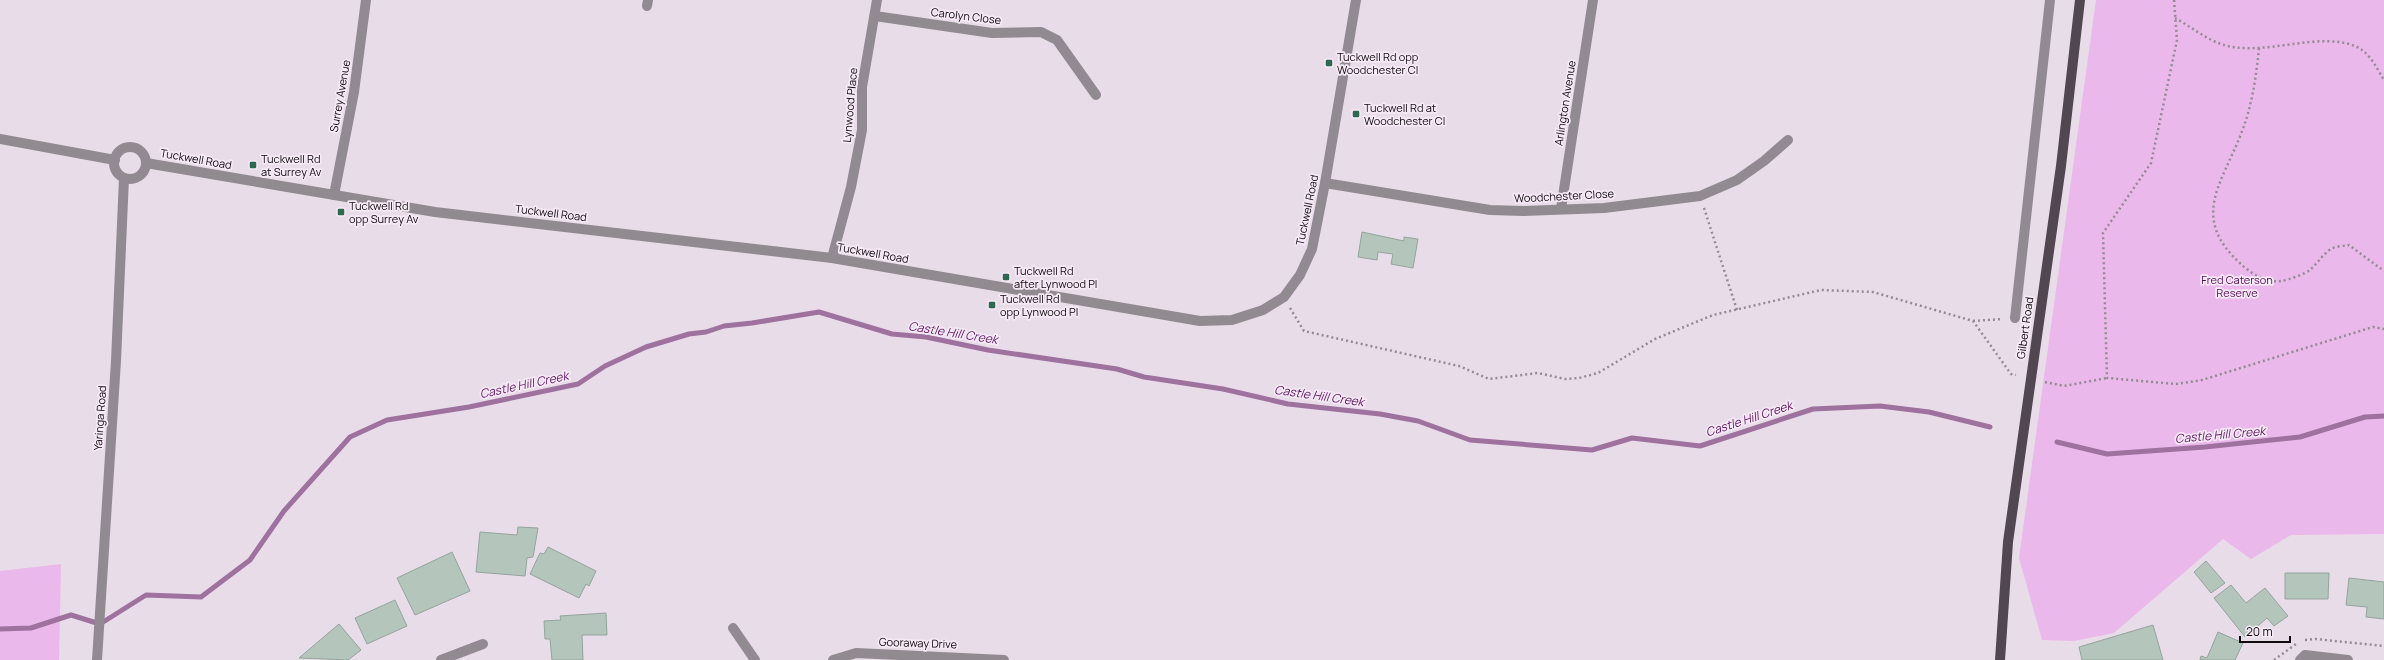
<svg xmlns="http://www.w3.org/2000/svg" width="2384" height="660" font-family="Manrope,sans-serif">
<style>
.green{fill:#eab8ea}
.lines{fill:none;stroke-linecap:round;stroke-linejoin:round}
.stream{stroke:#9e719e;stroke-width:5}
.building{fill:#b4c5bc;stroke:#93a49c}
.path{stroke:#948a94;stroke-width:2.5;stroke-dasharray:2 3;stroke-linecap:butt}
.minor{stroke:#918b91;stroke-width:10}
.major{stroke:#504750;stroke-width:10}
.poi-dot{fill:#2e6851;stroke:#f6e9f6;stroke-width:1.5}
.labels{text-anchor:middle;stroke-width:3.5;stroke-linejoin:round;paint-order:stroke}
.street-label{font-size:11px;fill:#0e0a0e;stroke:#f6e9f6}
.poi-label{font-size:11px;fill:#0e0a0e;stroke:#f6e9f6;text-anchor:start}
.park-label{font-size:11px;fill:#570b5a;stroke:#f6e9f6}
.water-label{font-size:12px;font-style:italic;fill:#611864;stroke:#f6e9f6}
</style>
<rect width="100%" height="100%" fill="#e9dce9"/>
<g class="green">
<polygon points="2096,0 2384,0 2384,534 2291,535 2251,559 2223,539 2114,633 2074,641 2042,640 2019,558"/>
<polygon points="61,564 59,660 0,660 0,571"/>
</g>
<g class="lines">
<g class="stream">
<polyline points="2057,442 2107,454 2205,447 2300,437 2365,417 2384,416"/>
<polyline points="0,629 31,628 71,615 100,624 146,595 201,597 250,560 284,511 350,437 387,420 469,407 578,384 605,366 646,347 689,334 706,332 724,326 752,323 819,312 892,334 926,337 988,350 1117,369 1144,377 1223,389 1288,404 1380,414 1418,421 1470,440 1592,450 1632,438 1700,446 1813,409 1880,406 1929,412 1990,427"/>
</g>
</g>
<g class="building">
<polygon points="1362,232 1404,241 1404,237 1418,239 1413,268 1391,264 1393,254 1378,252 1377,260 1358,257"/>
<polygon points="518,527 538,528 533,557 527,558 525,576 476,572 480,532 517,535"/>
<polygon points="548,547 596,571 589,586 586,584 579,598 530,574 540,553 544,554"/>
<polygon points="452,552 470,591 415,615 397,578"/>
<polygon points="2206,561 2225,583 2211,593 2194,572"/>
<polygon points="2285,573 2329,573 2328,599 2285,599"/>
<polygon points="2349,578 2384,582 2384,619 2366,617 2367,607 2346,605"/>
<polygon points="2231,585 2246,603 2265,588 2288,616 2274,626 2267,618 2245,637 2214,598"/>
<polygon points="395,600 407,626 367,644 355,618"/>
<polygon points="606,613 607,635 582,635 583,660 552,660 550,639 545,639 544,621 561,620 560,616"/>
<polygon points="339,624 361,650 348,660 299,658"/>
<polygon points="2153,625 2163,660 2082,660 2079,647"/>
<polygon points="2218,632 2243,643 2235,660 2200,660 2201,656 2207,658"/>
</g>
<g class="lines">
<g class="path">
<polyline points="2174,0 2177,40 2151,163 2103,233 2107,378 2176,384 2202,380 2373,327 2384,329"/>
<path d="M2175,18C2190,26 2207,40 2224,45C2265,57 2320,30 2357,47C2370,53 2377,69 2384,80"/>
<path d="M2259,48C2256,78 2252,106 2241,134C2221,185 2190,218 2241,264C2251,274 2267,283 2281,281C2289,280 2304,274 2310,270C2317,264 2323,254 2331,249C2336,246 2344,246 2349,245L2384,271"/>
<polyline points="1704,208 1737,310"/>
<polyline points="1290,308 1304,331 1459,366 1489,379 1538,373 1565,379 1579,378 1598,373 1655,339 1713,315 1821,290 1873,292 1973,321 2011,374 2016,375"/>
<polyline points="1973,321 2003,319"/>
<polyline points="2045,382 2064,386 2107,378"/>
<polyline points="2305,640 2316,639 2384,646"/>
<polyline points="2274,660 2296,644"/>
</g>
<g class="minor">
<polyline points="647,6 648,0"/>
<polyline points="875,16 992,33 1041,32 1057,40 1096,95"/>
<polyline points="0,139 115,160"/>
<circle cx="130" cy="163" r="16"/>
<polyline points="146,163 435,212 832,258 1200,321 1232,320 1263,310 1284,297 1300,275 1312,249 1325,183 1356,0"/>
<polyline points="1325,183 1490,210 1523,211 1604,208 1700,196 1737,180 1764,161 1788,140"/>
<polyline points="334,195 354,92 366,0"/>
<polyline points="1561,209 1593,0"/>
<polyline points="832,258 851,187 862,130 862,87 877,0"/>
<polyline points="2015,318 2050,0"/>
<polyline points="733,628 755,660"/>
<polyline points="97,660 116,361 124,178"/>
<polyline points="441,660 483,644"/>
<polyline points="833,660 856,653 1004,660"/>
<polyline points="2300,660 2305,655 2348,660"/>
</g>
<polyline class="major" points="2000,660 2008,542 2061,166 2080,0"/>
</g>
<g class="poi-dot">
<rect x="1325" y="59" width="8" height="8" rx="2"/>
<rect x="1352" y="110" width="8" height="8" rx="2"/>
<rect x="249" y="161" width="8" height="8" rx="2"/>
<rect x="337" y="208" width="8" height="8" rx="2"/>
<rect x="1002" y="273" width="8" height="8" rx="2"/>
<rect x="988" y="301" width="8" height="8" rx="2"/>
</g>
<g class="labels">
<g class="street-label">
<text transform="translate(966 16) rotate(7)" y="4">Carolyn Close</text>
<text transform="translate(340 96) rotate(-80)" y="4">Surrey Avenue</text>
<text transform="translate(1565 103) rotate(-81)" y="4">Arlington Avenue</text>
<text transform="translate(850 105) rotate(-85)" y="4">Lynwood Place</text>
<text transform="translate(196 159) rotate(10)" y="4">Tuckwell Road</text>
<text transform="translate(1564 196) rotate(-3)" y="4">Woodchester Close</text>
<text transform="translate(1307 210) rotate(-78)" y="4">Tuckwell Road</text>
<text transform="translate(551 213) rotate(7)" y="4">Tuckwell Road</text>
<text transform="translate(873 253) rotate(10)" y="4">Tuckwell Road</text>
<text transform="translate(2025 328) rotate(-82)" y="4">Gilbert Road</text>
<text transform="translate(100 418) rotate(-86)" y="4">Yaringa Road</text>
<text transform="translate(918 643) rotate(2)" y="4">Gooraway Drive</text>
</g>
<g class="poi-label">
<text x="1337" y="61">Tuckwell Rd opp<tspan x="1337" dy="13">Woodchester Cl</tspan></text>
<text x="1364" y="112">Tuckwell Rd at<tspan x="1364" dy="13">Woodchester Cl</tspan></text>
<text x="261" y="163">Tuckwell Rd<tspan x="261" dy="13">at Surrey Av</tspan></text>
<text x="349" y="210">Tuckwell Rd<tspan x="349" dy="13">opp Surrey Av</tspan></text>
<text x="1014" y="275">Tuckwell Rd<tspan x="1014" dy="13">after Lynwood Pl</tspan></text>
<text x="1000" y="303">Tuckwell Rd<tspan x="1000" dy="13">opp Lynwood Pl</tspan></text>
</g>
<g class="park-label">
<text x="2237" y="284">Fred Caterson<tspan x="2237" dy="13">Reserve</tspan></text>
</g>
<g class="water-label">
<text transform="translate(953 333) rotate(9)" y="4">Castle Hill Creek</text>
<text transform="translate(524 385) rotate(-12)" y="4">Castle Hill Creek</text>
<text transform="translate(1319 396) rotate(8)" y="4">Castle Hill Creek</text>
<text transform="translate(1749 419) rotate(-18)" y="4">Castle Hill Creek</text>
<text transform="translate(2220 435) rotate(-5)" y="4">Castle Hill Creek</text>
</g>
</g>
<path d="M2240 636v6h50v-6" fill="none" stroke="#0e0a0e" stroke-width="2"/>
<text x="2246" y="636" font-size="12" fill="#0e0a0e" stroke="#f6e9f6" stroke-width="3" paint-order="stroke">20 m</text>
</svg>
